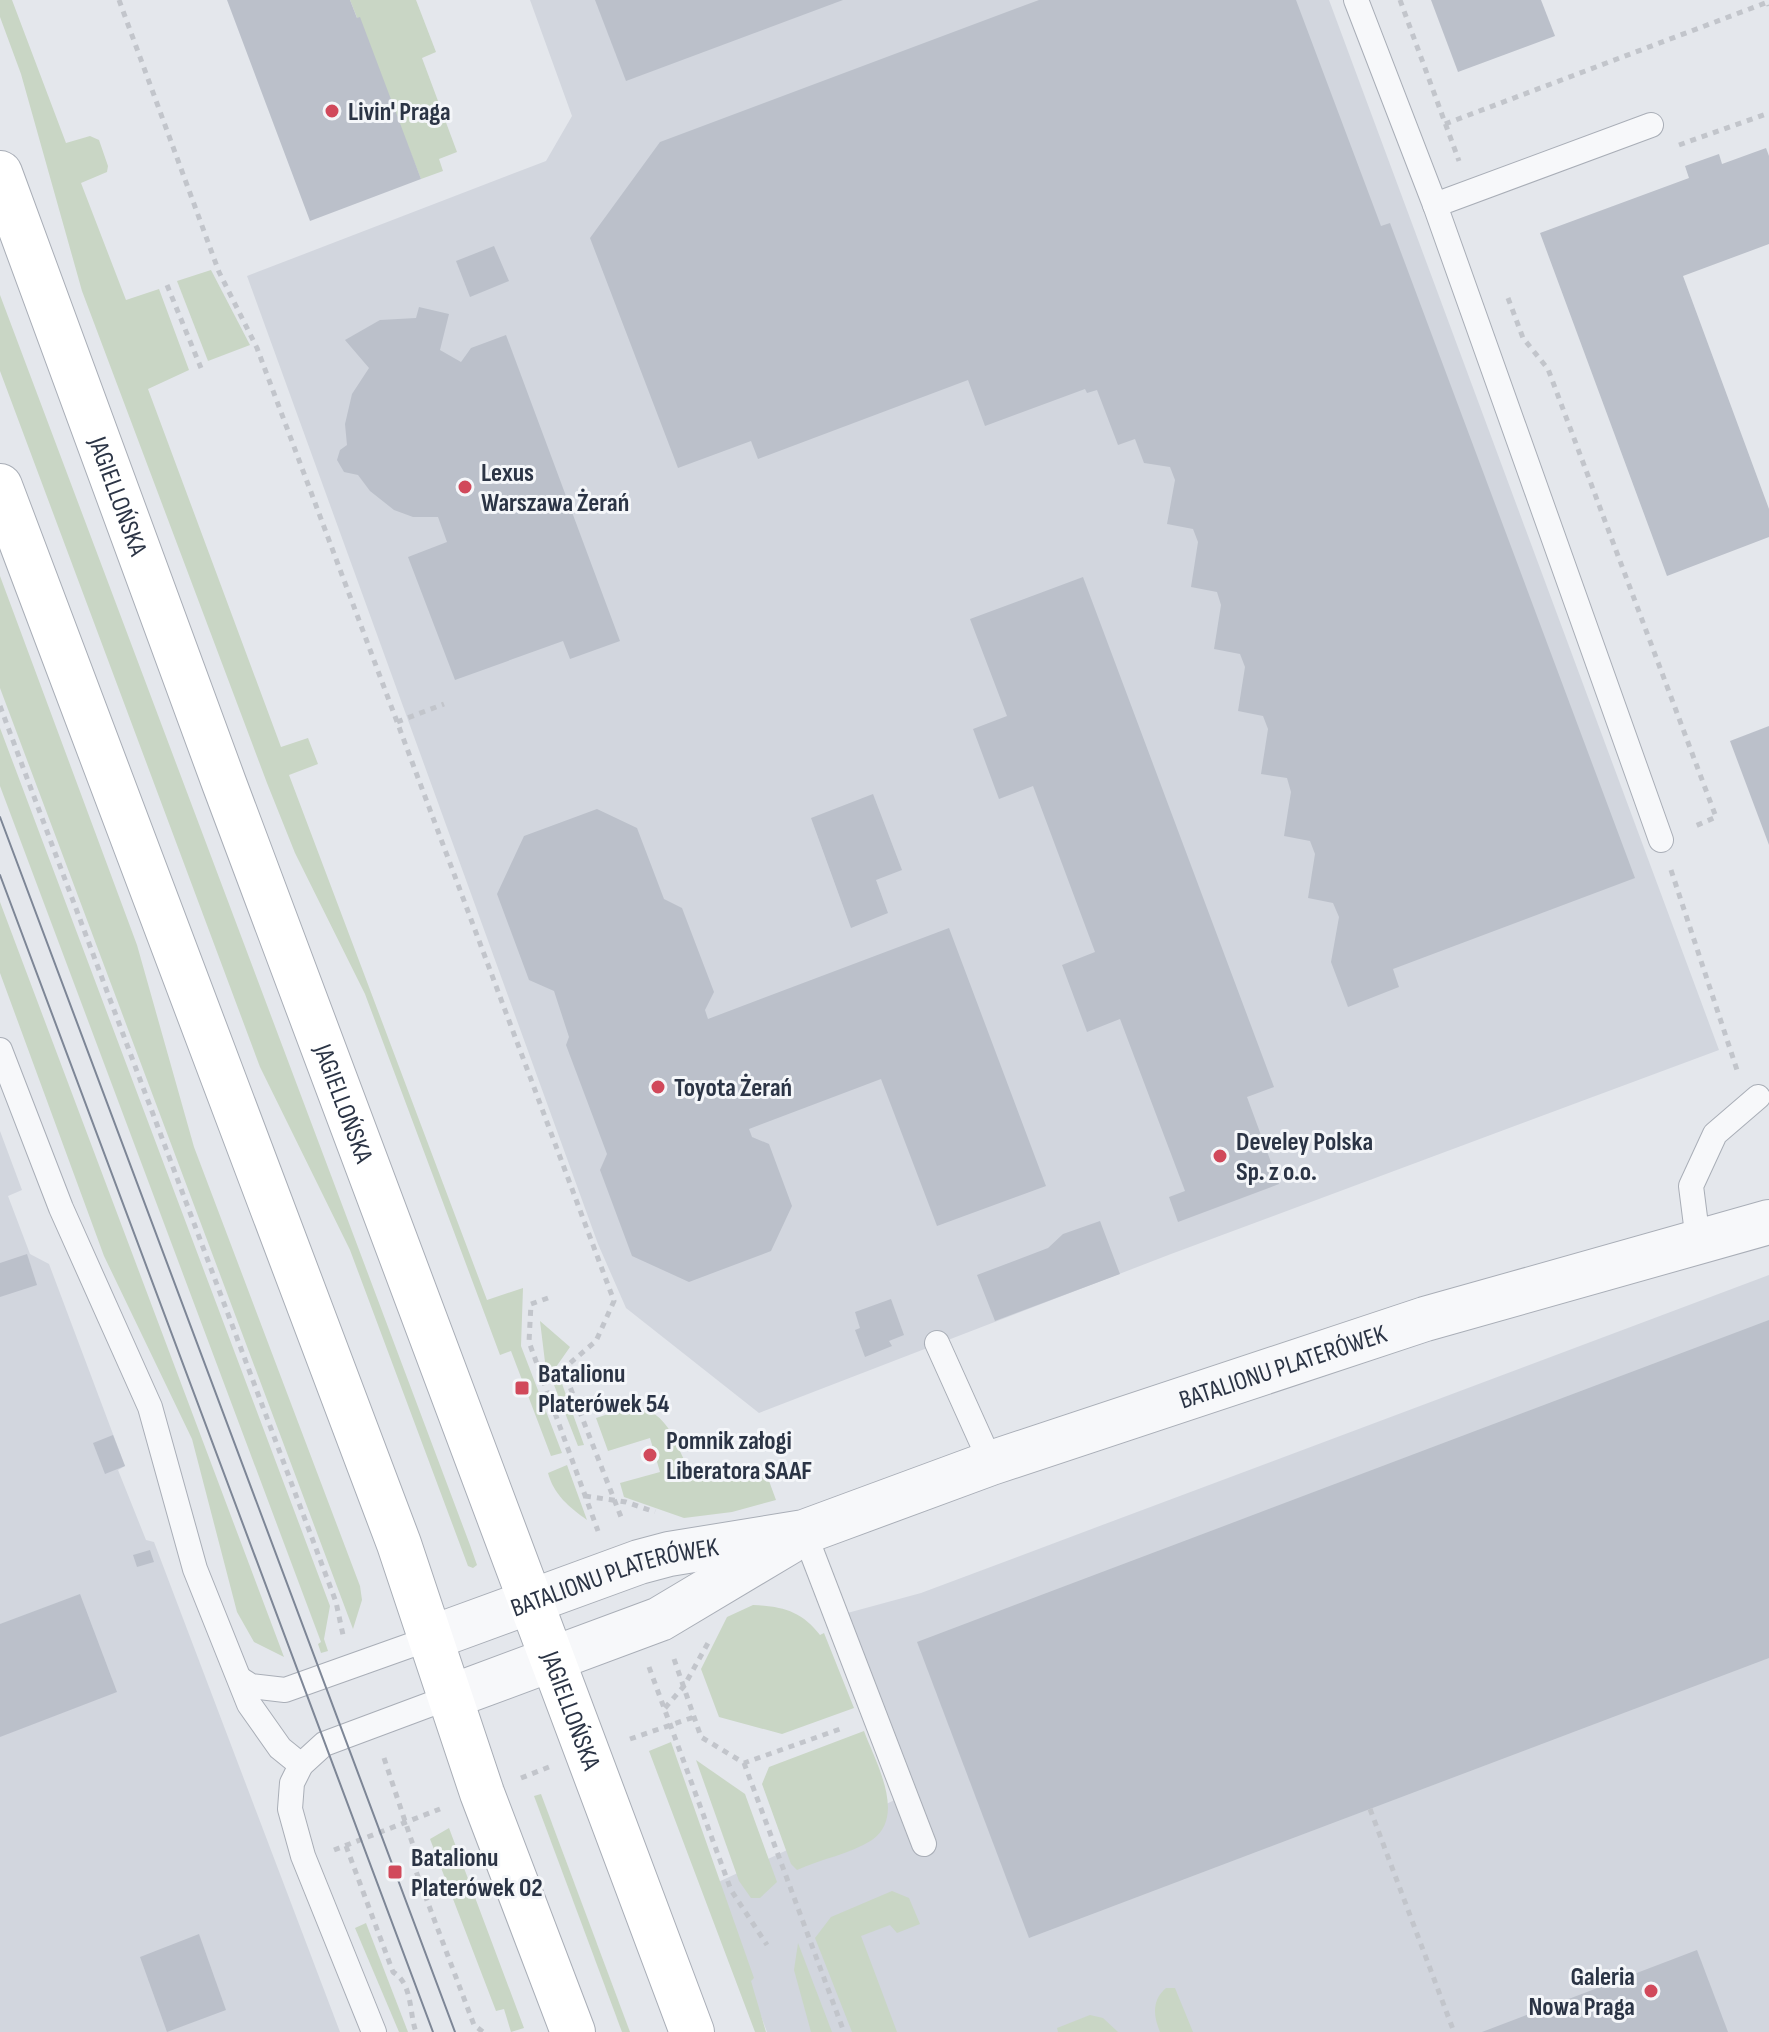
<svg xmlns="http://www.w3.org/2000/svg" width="1769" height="2032" font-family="'Sofia Sans Condensed',sans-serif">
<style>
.built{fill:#d2d6de}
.green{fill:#c9d6c5}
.building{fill:#bbc0ca}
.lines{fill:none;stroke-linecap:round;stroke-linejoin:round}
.lane-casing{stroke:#a9aeb7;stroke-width:26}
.street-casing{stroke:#a9aeb7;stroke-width:46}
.secondary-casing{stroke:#a9aeb7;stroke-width:46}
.path{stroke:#c2c5cb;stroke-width:5;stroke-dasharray:6 6;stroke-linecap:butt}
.lane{stroke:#f7f8fa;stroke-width:24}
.street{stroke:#f7f8fa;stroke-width:44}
.secondary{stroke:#fff;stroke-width:44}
.tram{stroke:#7d8696;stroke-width:2}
.poi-dot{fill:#d1495b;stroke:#f4f6f9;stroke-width:3}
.labels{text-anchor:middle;stroke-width:6;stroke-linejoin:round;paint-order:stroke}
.poi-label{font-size:26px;font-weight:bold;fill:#2b3445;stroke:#f4f6f9;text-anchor:start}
.street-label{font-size:26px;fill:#2b3445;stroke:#f4f6f9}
</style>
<rect width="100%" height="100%" fill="#e4e7ec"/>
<g class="built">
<polygon points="530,0 1329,0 1719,1050 1171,1254 759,1413 626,1308 598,1244 247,276 546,161 572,116"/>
<polygon points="0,1131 22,1190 8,1196 30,1254 49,1264 125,1466 118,1470 146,1540 154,1542 340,2032 0,2032"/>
<polygon points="1769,1275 1769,2032 767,2032 712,1885 899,1798 840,1615 921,1593"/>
</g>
<g class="green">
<polygon points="0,0 12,0 66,143 90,136 99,140 108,166 107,172 81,183 126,300 159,289 189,370 148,389 281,747 308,738 318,764 289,775 487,1300 523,1288 521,1346 562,1453 551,1456 511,1351 500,1355 365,994 295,853 267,783 82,291 21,74 0,17"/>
<polygon points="350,0 416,0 436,52 422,58 457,152 439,159 443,171 421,179"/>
<polygon points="211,270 250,345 208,361 177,281"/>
<polygon points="0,295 470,1545 477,1565 473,1568 468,1566 350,1250 260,1067 0,371"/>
<polygon points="0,576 137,945 194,1147 360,1586 362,1600 353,1629 0,688"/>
<polygon points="0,728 330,1606 324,1639 328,1651 321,1653 318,1644 321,1642 0,786"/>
<polygon points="0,902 284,1657 254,1642 237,1612 192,1439 104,1256 0,973"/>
<polygon points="540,1321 570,1347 556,1367 584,1445 578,1446 545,1362"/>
<path d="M636,1405C704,1426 656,1513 765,1470L776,1500L732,1512L684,1518L624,1497L620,1483L660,1472L650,1438L608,1451L596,1418Z"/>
<path d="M567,1465L587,1520C569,1507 554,1495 548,1473Z"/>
<path d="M753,1605C781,1606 802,1611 820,1635L824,1633L854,1708L782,1734L719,1717L701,1669L727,1617Z"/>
<path d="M864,1731C875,1761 907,1816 872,1840C851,1854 820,1859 797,1870L791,1864L762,1784L769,1767Z"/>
<polygon points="671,1742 754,1978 751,1981 766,2032 755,2032 649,1751"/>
<polygon points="696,1760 745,1794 777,1882 760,1898 751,1898 739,1881"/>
<polygon points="541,1794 630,2032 622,2032 534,1796"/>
<polygon points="449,1828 524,2028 511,2032 504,2009 496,2011 430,1839"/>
<polygon points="892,1891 909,1898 920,1924 897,1933 890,1925 861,1936 897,2032 852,2032 815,1938 831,1917"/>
<polygon points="366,1923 408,2032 399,2032 355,1928"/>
<polygon points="798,1943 832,2032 811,2032 794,1970"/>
<path d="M1166,1988H1175L1193,2032H1160C1153,2015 1152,2000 1166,1988Z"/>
<polygon points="1090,2015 1103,2018 1118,2032 1058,2032 1057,2028"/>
</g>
<g class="building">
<polygon points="227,0 350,0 357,18 360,17 421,179 310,221"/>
<polygon points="595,0 843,0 626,81"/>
<polygon points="1039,0 1296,0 1381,226 1390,223 1635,878 1393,969 1399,987 1348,1007 1331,962 1339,917 1333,903 1308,898 1315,854 1310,841 1284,836 1291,792 1287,778 1261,774 1268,729 1263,716 1238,711 1245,667 1240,654 1214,649 1221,605 1217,592 1191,587 1198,542 1193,529 1167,524 1175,480 1170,467 1144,463 1135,439 1118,445 1097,390 1087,393 1085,389 985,426 968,380 758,459 751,441 678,468 590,238 660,142"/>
<polygon points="1431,0 1541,0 1555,36 1458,72"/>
<polygon points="1766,148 1769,156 1769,244 1683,276 1769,509 1769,537 1667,576 1540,233 1689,178 1685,166 1719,154 1722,164"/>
<polygon points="494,246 509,281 470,297 456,261"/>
<polygon points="419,307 449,314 440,350 461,362 471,348 506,335 620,641 570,659 563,641 455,680 408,557 447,542 438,517 413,517 394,510 370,491 358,475 344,472 337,460 340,450 347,445 345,424 352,394 369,368 345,340 380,320 416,318"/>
<polygon points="1083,577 1274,1087 1247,1097 1279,1184 1178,1222 1169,1197 1185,1191 1120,1019 1087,1032 1062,965 1095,952 1033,786 999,799 973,729 1007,716 970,619"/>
<polygon points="1769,726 1769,845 1730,741"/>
<polygon points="873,794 902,870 876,880 888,913 851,928 811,818"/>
<polygon points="597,809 637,828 664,899 682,908 714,992 705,1010 708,1019 949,928 1046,1186 937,1226 881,1079 749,1129 752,1137 769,1144 792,1206 771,1251 689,1282 632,1256 600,1170 607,1154 566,1045 569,1037 554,991 529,980 497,894 524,836"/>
<polygon points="1100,1221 1120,1274 995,1321 977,1275 1048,1248 1063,1234"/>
<polygon points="27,1254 37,1285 0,1297 0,1263"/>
<polygon points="891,1299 904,1335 889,1341 892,1346 865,1357 855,1330 860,1328 855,1312"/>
<polygon points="1769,1320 1769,1658 1029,1938 917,1642"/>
<polygon points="113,1435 125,1466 105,1474 93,1443"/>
<polygon points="150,1550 154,1562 137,1567 133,1555"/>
<polygon points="80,1594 117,1692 0,1737 0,1624"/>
<polygon points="199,1934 226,2010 167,2032 140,1957"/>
<polygon points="1697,1950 1728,2032 1482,2032"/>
</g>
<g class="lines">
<defs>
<g id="lane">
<polyline points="1356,0 1435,205"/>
<polyline points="1651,125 1435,205 1661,840"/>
<polyline points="0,1050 61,1208 150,1407 195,1569 249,1704 280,1748 301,1765"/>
<polyline points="1698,1241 1691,1186 1715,1134 1758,1097"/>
<polyline points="937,1343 991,1463"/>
<polyline points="804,1532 924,1844"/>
<polyline points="240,1679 251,1686 285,1690 431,1638"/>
<polyline points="374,2032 303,1856 290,1809 292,1783 301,1765 324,1744 450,1697"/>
</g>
<g id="street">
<path id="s1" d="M431,1638L639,1562L669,1554L804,1532L991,1463L1425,1319L1769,1222"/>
<polyline points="450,1697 660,1619 789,1542"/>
</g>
<g id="secondary">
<path id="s2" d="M0,173L224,783L692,2032"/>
<polyline points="0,486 399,1544 482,1793 573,2032"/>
</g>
</defs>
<use href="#lane" class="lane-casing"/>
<use href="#street" class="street-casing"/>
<use href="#secondary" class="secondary-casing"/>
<g class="path">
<polyline points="119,0 219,272 257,348 614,1301 596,1341 563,1369 623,1522"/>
<polyline points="1400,0 1459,161"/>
<polyline points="1445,124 1768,2 1769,6"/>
<polyline points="1679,145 1769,113"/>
<polyline points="167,285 201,368"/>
<polyline points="1508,298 1523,338 1548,369 1716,817 1693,827"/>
<polyline points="0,706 336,1602 343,1635"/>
<polyline points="397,722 444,704"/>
<polyline points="1671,870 1738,1073"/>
<polyline points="548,1298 531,1304 529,1342 598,1531"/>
<polyline points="585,1496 626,1502 655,1512"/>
<polyline points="674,1659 701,1737 744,1763 843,1728"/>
<polyline points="649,1667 731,1890 767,1945"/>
<polyline points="665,1708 684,1686 708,1643"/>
<polyline points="630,1739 694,1717"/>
<polyline points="384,1758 415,1851 414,1866 474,2025 483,2032"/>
<polyline points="744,1763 844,2032"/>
<polyline points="521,1778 549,1767"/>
<polyline points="1370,1809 1454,2032"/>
<path d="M346,1846L393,1972C413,1984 409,2013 416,2032"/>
<polyline points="334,1850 440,1809"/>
</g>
<use href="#lane" class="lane"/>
<use href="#street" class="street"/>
<use href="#secondary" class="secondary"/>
<g class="tram">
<polyline points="0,817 455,2032"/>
<polyline points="0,875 433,2032"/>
</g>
</g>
<g class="poi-dot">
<circle cx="332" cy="111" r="8"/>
<circle cx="465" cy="487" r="8"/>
<circle cx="658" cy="1087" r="8"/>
<circle cx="1220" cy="1156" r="8"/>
<rect x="514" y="1380" width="16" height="16" rx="4"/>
<circle cx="650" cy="1455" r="8"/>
<rect x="387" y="1864" width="16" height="16" rx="4"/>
<circle cx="1651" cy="1991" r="8"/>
</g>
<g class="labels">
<g class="poi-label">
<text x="348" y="120">Livin' Praga</text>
<text x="481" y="481">Lexus<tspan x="481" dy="30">Warszawa Żerań</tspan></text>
<text x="674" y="1096">Toyota Żerań</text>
<text x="1236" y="1150">Develey Polska<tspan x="1236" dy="30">Sp. z o.o.</tspan></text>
<text x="538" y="1382">Batalionu<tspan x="538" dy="30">Platerówek 54</tspan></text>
<text x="666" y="1449">Pomnik załogi<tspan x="666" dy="30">Liberatora SAAF</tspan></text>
<text x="411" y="1866">Batalionu<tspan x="411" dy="30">Platerówek 02</tspan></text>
<text x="1635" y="1985" text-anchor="end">Galeria<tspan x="1635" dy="30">Nowa Praga</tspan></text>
</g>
<g class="street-label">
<text dy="9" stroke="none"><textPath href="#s2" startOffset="344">JAGIELLOŃSKA</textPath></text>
<text dy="9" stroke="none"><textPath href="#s2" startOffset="992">JAGIELLOŃSKA</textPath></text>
<text dy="9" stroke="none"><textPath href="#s1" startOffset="896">BATALIONU PLATERÓWEK</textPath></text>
<text dy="9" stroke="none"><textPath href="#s1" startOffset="194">BATALIONU PLATERÓWEK</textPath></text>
<text dy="9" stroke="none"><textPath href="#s2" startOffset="1640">JAGIELLOŃSKA</textPath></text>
</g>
</g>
</svg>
